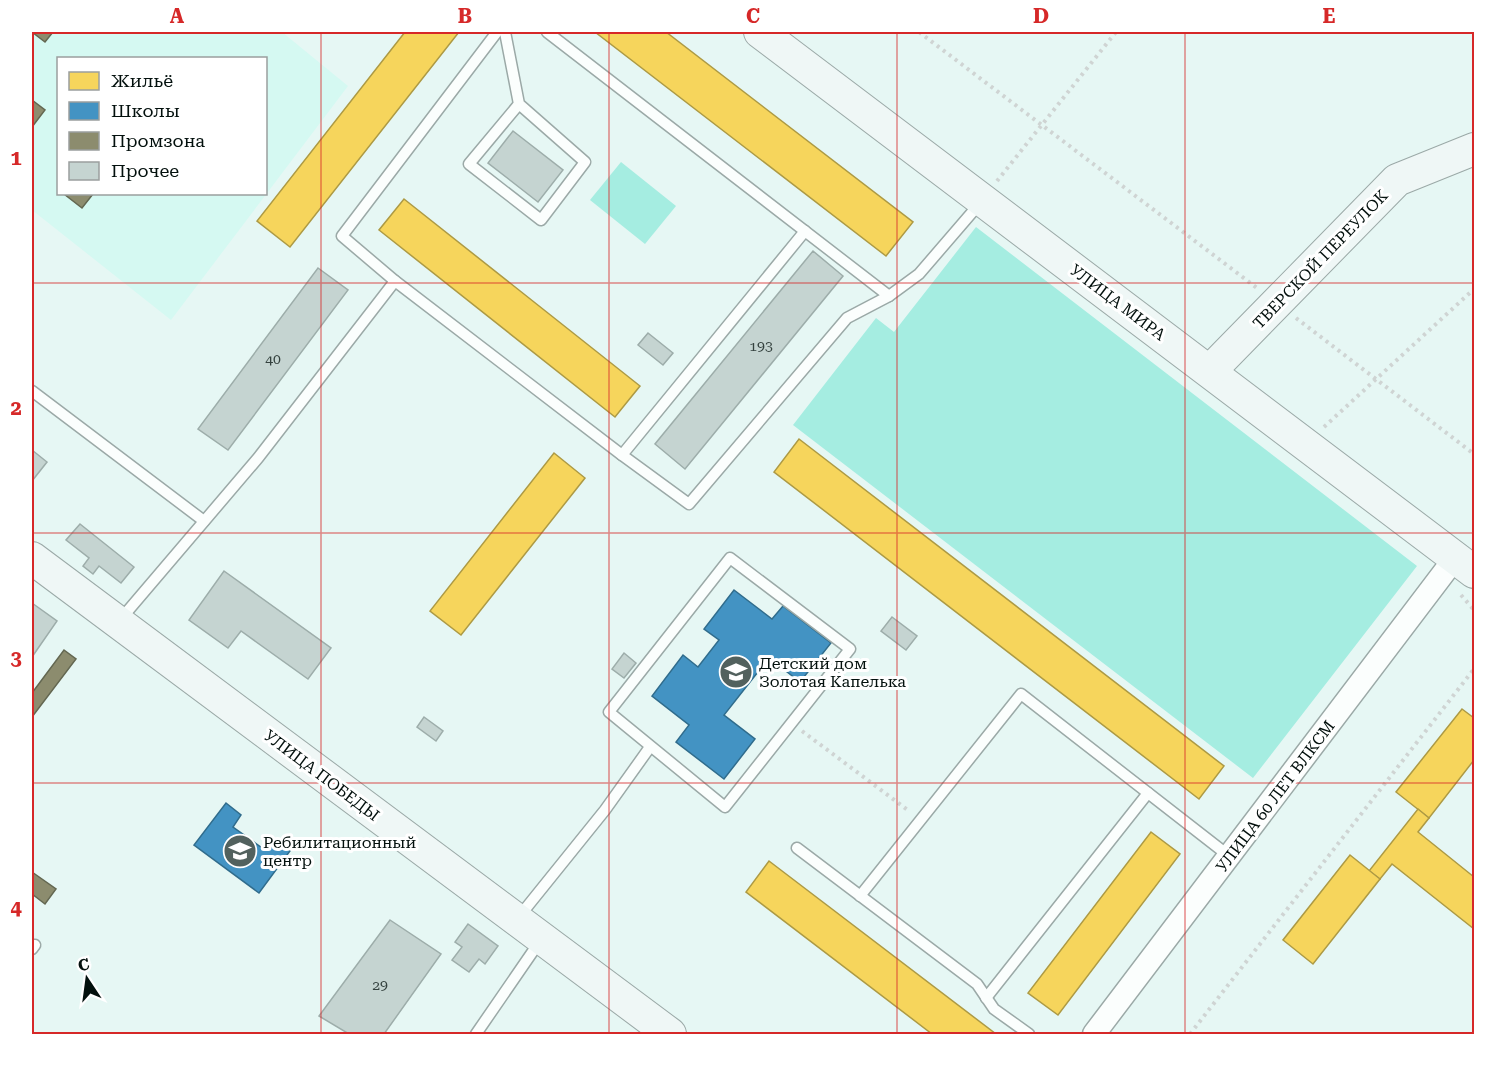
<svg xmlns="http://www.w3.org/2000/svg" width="1506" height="1066" font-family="'Roboto Serif',serif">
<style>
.built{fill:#d5f9f2;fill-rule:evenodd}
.green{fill:#a5ede1}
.homes{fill:#f6d55c;stroke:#ad9a44;stroke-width:1.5}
.schools{fill:#4393c3;stroke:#306c8c;stroke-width:1.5}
.industry{fill:#8c8c6e;stroke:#636751;stroke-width:1.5}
.building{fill:#c5d4d1;stroke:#9dadaa;stroke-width:1.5}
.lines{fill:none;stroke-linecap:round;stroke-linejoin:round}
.lane-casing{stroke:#9ba9a7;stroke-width:13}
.street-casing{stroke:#9ba9a7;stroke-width:25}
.secondary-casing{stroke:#9ba9a7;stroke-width:34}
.path{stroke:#cfd4d3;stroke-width:4;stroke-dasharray:3 4.5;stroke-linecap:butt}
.lane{stroke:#fbfefd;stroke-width:10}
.street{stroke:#fbfefd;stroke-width:22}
.secondary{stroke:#eff7f6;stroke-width:32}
.grid{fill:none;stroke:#d62828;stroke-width:1.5;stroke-opacity:0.55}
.labels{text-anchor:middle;stroke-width:6;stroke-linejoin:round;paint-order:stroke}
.number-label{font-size:14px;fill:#34413e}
.street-label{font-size:16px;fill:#03100d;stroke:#fff}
.poi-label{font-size:16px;fill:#03100d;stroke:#fff;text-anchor:start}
.neatline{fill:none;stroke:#d62828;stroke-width:2}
.grid-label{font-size:20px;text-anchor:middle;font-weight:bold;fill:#d62828}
</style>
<rect width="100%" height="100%" fill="#e6f7f4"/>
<path class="built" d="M32,32H282L348,86L171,320L32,210ZM58,58H266V194H58Z"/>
<g class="green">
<polygon points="621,162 676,206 645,244 590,200"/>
<polygon points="976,227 1417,566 1253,778 793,425 876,318 894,332"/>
</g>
<g class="homes">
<polygon points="405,32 459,32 290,247 257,221"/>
<polygon points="595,32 666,32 913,222 886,256"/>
<polygon points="404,199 640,386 615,417 379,230"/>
<polygon points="799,439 1224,766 1199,799 774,472"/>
<polygon points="554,453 585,478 461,635 430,611"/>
<polygon points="1462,709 1474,718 1474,760 1429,818 1396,792"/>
<polygon points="1418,809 1429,818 1418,832 1474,877 1474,929 1392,864 1380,879 1369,871"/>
<polygon points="1151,832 1180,854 1058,1015 1028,993"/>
<polygon points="1350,855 1380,879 1313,964 1283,940"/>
<polygon points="769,861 996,1034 932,1034 746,892"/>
</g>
<g class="schools">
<polygon points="734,590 772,619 783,606 831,643 800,682 769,658 724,715 755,739 724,779 676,742 689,725 652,696 683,655 698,667 719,640 704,629"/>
<polygon points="226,803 241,815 233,827 265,850 274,839 290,851 259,893 194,845"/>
</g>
<g class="industry">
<polygon points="32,32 53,32 45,42"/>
<polygon points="32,100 45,110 32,127"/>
<polygon points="64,194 93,194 82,208"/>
<polygon points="64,650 76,659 32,717 32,693"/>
<polygon points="32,872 56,889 45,904 32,894"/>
</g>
<g class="building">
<polygon points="513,131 563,170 538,202 488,163"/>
<polygon points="813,251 843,276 685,469 655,444"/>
<polygon points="318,268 348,290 228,450 198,429"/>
<polygon points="648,333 673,353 663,365 638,345"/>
<polygon points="32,450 47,462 32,481"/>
<polygon points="80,524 134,567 121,583 99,566 93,574 83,566 89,558 66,540"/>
<polygon points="224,571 331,648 308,679 241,631 228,648 189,620"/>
<polygon points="32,603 57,621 32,657"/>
<polygon points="892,617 917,636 906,650 881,631"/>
<polygon points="624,653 636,663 624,678 612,669"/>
<polygon points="424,717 443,731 436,741 417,727"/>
<polygon points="390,920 441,954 384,1034 349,1034 319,1016"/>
<polygon points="468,924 498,946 485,964 479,959 469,972 452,960 462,947 455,942"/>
</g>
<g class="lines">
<defs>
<g id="lane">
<polyline points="505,32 519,104 469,164 541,220 585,162 519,104"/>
<polyline points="547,32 889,296"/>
<polyline points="805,231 622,455 689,504 847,318 889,296 919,274 981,202"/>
<polyline points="395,281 622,455"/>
<polyline points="32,391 204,521"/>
<polygon points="730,558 850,649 725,807 609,712"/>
<polyline points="120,620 258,458 395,281 342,236 497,32"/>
<polyline points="797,848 977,984 994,1009 1029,1034"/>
<polyline points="860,896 1021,694 1229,856"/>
<polyline points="518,918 605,810 650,747"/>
<polyline points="32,949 35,945"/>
<polyline points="986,998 1148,793"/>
<polyline points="476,1034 540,941"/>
</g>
<polyline id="street" points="1094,1034 1455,558"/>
<g id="secondary">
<polyline points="760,32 1474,572"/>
<polyline points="1210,371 1397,180 1474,149"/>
<polyline points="32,558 670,1034"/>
</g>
</defs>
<use href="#lane" class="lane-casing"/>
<use href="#street" class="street-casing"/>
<use href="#secondary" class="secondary-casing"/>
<g class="path">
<polyline points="919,32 1257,288"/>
<polyline points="997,181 1116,32"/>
<polyline points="1296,318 1474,454"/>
<polyline points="1324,427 1474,289"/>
<polyline points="1461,595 1474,610"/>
<polyline points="802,731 909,811"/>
<polyline points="1190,1034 1474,669"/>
</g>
<use href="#lane" class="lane"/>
<use href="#street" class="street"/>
<use href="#secondary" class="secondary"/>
</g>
<path class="grid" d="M321,32V1034M609,32V1034M897,32V1034M1185,32V1034M32,283H1474M32,533H1474M32,783H1474"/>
<defs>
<symbol id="school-disc" viewBox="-11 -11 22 22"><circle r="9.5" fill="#52615e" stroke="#fff"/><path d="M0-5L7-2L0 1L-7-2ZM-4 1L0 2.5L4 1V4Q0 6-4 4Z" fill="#fff"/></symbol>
</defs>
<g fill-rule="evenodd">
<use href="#school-disc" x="717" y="653" width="38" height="38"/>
<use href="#school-disc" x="221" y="832" width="38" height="38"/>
</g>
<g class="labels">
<g class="number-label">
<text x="761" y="351">193</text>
<text x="273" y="364">40</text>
<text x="380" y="990">29</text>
</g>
<g class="street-label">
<text transform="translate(1320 259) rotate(-46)" y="6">ТВЕРСКОЙ ПЕРЕУЛОК</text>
<text transform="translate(1118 302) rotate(37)" y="6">УЛИЦА МИРА</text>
<text transform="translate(322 775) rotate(37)" y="6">УЛИЦА ПОБЕДЫ</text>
<text transform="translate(1275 796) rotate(-53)" y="6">УЛИЦА 60 ЛЕТ ВЛКСМ</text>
</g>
<g class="poi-label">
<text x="759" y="669">Детский дом<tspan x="759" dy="18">Золотая Капелька</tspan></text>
<text x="263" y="848">Ребилитационный<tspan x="263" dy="18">центр</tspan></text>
</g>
</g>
<rect width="1506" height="1066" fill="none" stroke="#ffffff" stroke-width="66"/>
<rect x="57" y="57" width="210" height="138" fill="#ffffff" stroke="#9a9f9e" stroke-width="1.5"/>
<rect x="69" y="72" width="30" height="18" fill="#f6d55c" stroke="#9a9f9e" stroke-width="1.5"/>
<text x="111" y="87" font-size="18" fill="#03100d">Жильё</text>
<rect x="69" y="102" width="30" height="18" fill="#4393c3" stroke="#9a9f9e" stroke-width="1.5"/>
<text x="111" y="117" font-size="18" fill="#03100d">Школы</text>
<rect x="69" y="132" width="30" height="18" fill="#8c8c6e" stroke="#9a9f9e" stroke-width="1.5"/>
<text x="111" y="147" font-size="18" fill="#03100d">Промзона</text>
<rect x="69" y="162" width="30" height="18" fill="#c5d4d1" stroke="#9a9f9e" stroke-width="1.5"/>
<text x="111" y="177" font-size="18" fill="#03100d">Прочее</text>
<g transform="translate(87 979) rotate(347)" stroke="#ffffff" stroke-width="4.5" paint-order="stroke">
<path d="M0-4.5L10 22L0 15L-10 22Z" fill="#03100d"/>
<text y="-9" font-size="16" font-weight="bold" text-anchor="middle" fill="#03100d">С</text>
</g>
<rect x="33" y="33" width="1440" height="1000" class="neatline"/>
<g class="grid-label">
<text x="177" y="23">A</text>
<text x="465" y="23">B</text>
<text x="753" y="23">C</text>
<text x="1041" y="23">D</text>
<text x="1329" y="23">E</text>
<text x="16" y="165">1</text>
<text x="16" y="415">2</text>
<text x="16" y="665">3</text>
<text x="16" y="915">4</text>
</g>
</svg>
